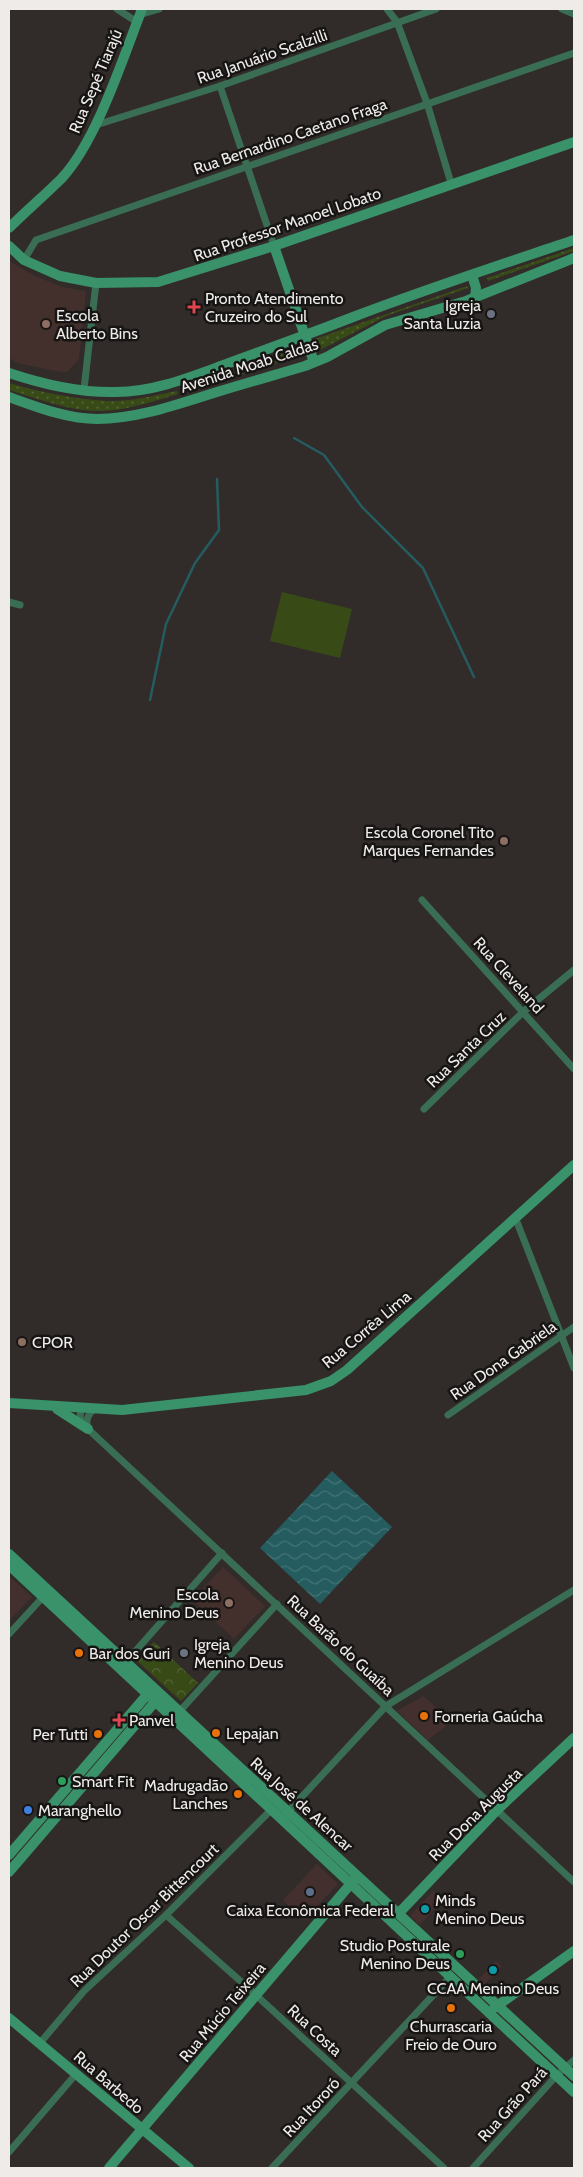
<svg xmlns="http://www.w3.org/2000/svg" width="583" height="2177" font-family="Cabin,sans-serif">
<style>
.commercial{fill:#432f2d}
.education{fill:#432f2c}
.grass{fill:url(#grass-dots)}
.park{fill:url(#park-crowns)}
.garden{fill:#384b17}
.water{fill:url(#water-waves)}
.lines{fill:none;stroke-linecap:round;stroke-linejoin:round}
.stream{stroke:#245c5f;stroke-width:2.5}
.street{stroke:#3a6e54;stroke-width:7}
.secondary{stroke:#399269;stroke-width:10}
.health-dot{fill:#e0444e;stroke:#171514;stroke-width:2}
.worship-dot{fill:#6b7280;stroke:#171514;stroke-width:2}
.education-dot{fill:#8d6e63;stroke:#171514;stroke-width:2}
.food-dot{fill:#e8710a;stroke:#171514;stroke-width:2}
.leisure-dot{fill:#2e9e5b;stroke:#171514;stroke-width:2}
.shop-dot{fill:#3f7fe0;stroke:#171514;stroke-width:2}
.service-dot{fill:#5c6f8a;stroke:#171514;stroke-width:2}
.culture-dot{fill:#0f9aa8;stroke:#171514;stroke-width:2}
.labels{text-anchor:middle;stroke-width:5;stroke-linejoin:round;paint-order:stroke}
.street-label{font-size:16px;fill:#eeebe9;stroke:#171514}
.poi-label{font-size:16px;fill:#eeebe9;stroke:#171514;text-anchor:start}
</style>
<defs>
<pattern id="grass-dots" width="8" height="8" patternUnits="userSpaceOnUse" patternTransform="scale(1.25)"><rect width="8" height="8" fill="#384b17"/><path d="M2 2h.1M6 6h.1" fill="none" stroke="#556539" stroke-width="1.8" stroke-linecap="round"/></pattern>
<pattern id="park-crowns" width="20" height="18" patternUnits="userSpaceOnUse" patternTransform="scale(1.25)"><rect width="20" height="18" fill="#384b17"/><path d="M2 6a3 3 0 1 1 6 0M12 15a3 3 0 1 1 6 0" fill="none" stroke="#556539"/></pattern>
<pattern id="water-waves" width="16" height="10" patternUnits="userSpaceOnUse" patternTransform="scale(1.25)"><rect width="16" height="10" fill="#245c5f"/><path d="M0 5q4-4 8 0t8 0" fill="none" stroke="#447476"/></pattern>
</defs>
<rect width="100%" height="100%" fill="#312c2a"/>
<g class="commercial">
<polygon points="9,1576 32,1597 9,1621"/>
<polygon points="423,1696 452,1721 428,1740 397,1711"/>
<polygon points="317,1864 338,1884 304,1920 283,1900"/>
<polygon points="433,1891 442,1900 420,1925 410,1916"/>
<polygon points="496,1961 502,1966 484,1985 478,1980"/>
</g>
<g class="education">
<polygon points="9,261 33,275 62,287 86,291 79,359 67,372 60,372 18,363 9,358"/>
<polygon points="223,1567 265,1606 234,1639 192,1600"/>
</g>
<g class="grass">
<polygon points="574,248 574,251 488,281 487,278"/>
<polygon points="467,286 468,288 386,316 320,350 315,349 313,345 315,339"/>
<polygon points="303,345 305,354 192,390 192,387 273,358"/>
<path d="M9,383C34,391 85,401 112,401C134,401 156,395 177,391L178,394C154,401 128,410 103,411C71,412 39,399 9,390Z"/>
</g>
<polygon class="park" points="154,1642 198,1683 181,1701 136,1660"/>
<polygon class="garden" points="282,592 352,609 340,658 270,641"/>
<polygon class="water" points="332,1471 392,1527 320,1604 260,1548"/>
<g class="lines">
<g class="stream">
<polyline points="294,438 324,455 362,507 423,568 474,677"/>
<polyline points="150,700 166,624 195,563 219,530 217,479"/>
</g>
<g class="street">
<polyline points="117,9 137,22"/>
<polyline points="387,9 397,22 427,103 451,183"/>
<polyline points="562,9 574,14"/>
<polyline points="139,15 159,9"/>
<polyline points="220,86 274,246"/>
<polyline points="96,125 220,86 436,9"/>
<polyline points="24,260 36,240 574,53"/>
<polyline points="84,389 96,283"/>
<polyline points="9,602 20,605"/>
<polyline points="422,900 574,1069"/>
<polyline points="424,1109 524,1011 574,970"/>
<polyline points="515,1217 574,1368"/>
<polyline points="81,1408 80,1418 88,1429 574,1882"/>
<polyline points="448,1415 574,1327"/>
<path d="M88,1429C85,1420 88,1414 95,1408"/>
<polyline points="9,1634 43,1597"/>
<polyline points="123,1662 125,1663 222,1553"/>
<polyline points="179,1712 277,1604"/>
<polyline points="285,1815 386,1706 574,1590"/>
<polyline points="166,1915 256,1995 444,2168"/>
<polyline points="40,2043 84,1991 166,1915 271,1810"/>
<polyline points="9,2152 76,2074"/>
<polyline points="272,2168 451,1976"/>
<polyline points="473,2168 557,2075 574,2060"/>
</g>
<g class="secondary">
<path d="M9,228C26,211 45,195 62,178C97,140 123,58 142,9"/>
<polyline points="9,246 24,260 60,276 96,283 158,282 274,246 574,142"/>
<polyline points="274,246 314,362"/>
<polyline points="472,275 476,288 475,297"/>
<path d="M9,373C42,384 81,393 116,392C155,392 193,376 229,363C270,348 312,333 353,317C426,289 500,265 574,240"/>
<path d="M9,397C37,407 67,419 97,419C138,419 178,404 217,392C246,383 275,375 305,366L327,357L385,325L466,301L574,258"/>
<polyline points="9,1403 122,1410 306,1390 331,1381 347,1370 574,1165"/>
<polyline points="57,1409 88,1429"/>
<polyline points="9,1554 574,2076"/>
<polyline points="9,1565 574,2092"/>
<polyline points="9,1855 152,1689"/>
<polyline points="9,1872 160,1696"/>
<polyline points="399,1913 498,1809 574,1738"/>
<polyline points="494,2008 574,1951"/>
<polyline points="9,2018 189,2168"/>
<polyline points="109,2168 354,1880"/>
</g>
</g>
<g class="health-dot">
<path d="M191.5 299.5h5v5h5v5h-5v5h-5v-5h-5v-5h5z"/>
<path d="M116.5 1712.5h5v5h5v5h-5v5h-5v-5h-5v-5h5z"/>
</g>
<g class="worship-dot">
<circle cx="491" cy="314" r="5"/>
<circle cx="184" cy="1653" r="5"/>
</g>
<g class="education-dot">
<circle cx="46" cy="324" r="5"/>
<circle cx="504" cy="841" r="5"/>
<circle cx="22" cy="1342" r="5"/>
<circle cx="229" cy="1603" r="5"/>
</g>
<g class="food-dot">
<circle cx="79" cy="1653" r="5"/>
<circle cx="424" cy="1716" r="5"/>
<circle cx="216" cy="1733" r="5"/>
<circle cx="98" cy="1734" r="5"/>
<circle cx="238" cy="1794" r="5"/>
<circle cx="451" cy="2008" r="5"/>
</g>
<g class="leisure-dot">
<circle cx="62" cy="1781" r="5"/>
<circle cx="460" cy="1954" r="5"/>
</g>
<circle class="shop-dot" cx="28" cy="1810" r="5"/>
<circle class="service-dot" cx="310" cy="1892" r="5"/>
<g class="culture-dot">
<circle cx="425" cy="1909" r="5"/>
<circle cx="493" cy="1970" r="5"/>
</g>
<g class="labels">
<g class="street-label">
<text transform="translate(262 56) rotate(-19)" y="6">Rua Januário Scalzilli</text>
<text transform="translate(95 81) rotate(-67)" y="6">Rua Sepé Tiarajú</text>
<text transform="translate(290 136) rotate(-19)" y="6">Rua Bernardino Caetano Fraga</text>
<text transform="translate(287 224) rotate(-19)" y="6">Rua Professor Manoel Lobato</text>
<text transform="translate(249 365) rotate(-18)" y="6">Avenida Moab Caldas</text>
<text transform="translate(509 975) rotate(48)" y="6">Rua Cleveland</text>
<text transform="translate(466 1049) rotate(-44)" y="6">Rua Santa Cruz</text>
<text transform="translate(366 1329) rotate(-40)" y="6">Rua Corrêa Lima</text>
<text transform="translate(503 1360) rotate(-35)" y="6">Rua Dona Gabriela</text>
<text transform="translate(341 1645) rotate(43)" y="6">Rua Barão do Guaíba</text>
<text transform="translate(302 1804) rotate(42)" y="6">Rua José de Alencar</text>
<text transform="translate(475 1814) rotate(-45)" y="6">Rua Dona Augusta</text>
<text transform="translate(144 1915) rotate(-44)" y="6">Rua Doutor Oscar Bittencourt</text>
<text transform="translate(222 2012) rotate(-50)" y="6">Rua Múcio Teixeira</text>
<text transform="translate(315 2030) rotate(43)" y="6">Rua Costa</text>
<text transform="translate(109 2082) rotate(41)" y="6">Rua Barbedo</text>
<text transform="translate(512 2104) rotate(-48)" y="6">Rua Grão Pará</text>
<text transform="translate(311 2107) rotate(-47)" y="6">Rua Itororó</text>
</g>
<g class="poi-label">
<text x="205" y="304">Pronto Atendimento<tspan x="205" dy="18">Cruzeiro do Sul</tspan></text>
<text x="481" y="311" text-anchor="end">Igreja<tspan x="481" dy="18">Santa Luzia</tspan></text>
<text x="56" y="321">Escola<tspan x="56" dy="18">Alberto Bins</tspan></text>
<text x="494" y="838" text-anchor="end">Escola Coronel Tito<tspan x="494" dy="18">Marques Fernandes</tspan></text>
<text x="32" y="1348">CPOR</text>
<text x="219" y="1600" text-anchor="end">Escola<tspan x="219" dy="18">Menino Deus</tspan></text>
<text x="194" y="1650">Igreja<tspan x="194" dy="18">Menino Deus</tspan></text>
<text x="89" y="1659">Bar dos Guri</text>
<text x="434" y="1722">Forneria Gaúcha</text>
<text x="129" y="1726">Panvel</text>
<text x="226" y="1739">Lepajan</text>
<text x="88" y="1740" text-anchor="end">Per Tutti</text>
<text x="72" y="1787">Smart Fit</text>
<text x="228" y="1791" text-anchor="end">Madrugadão<tspan x="228" dy="18">Lanches</tspan></text>
<text x="38" y="1816">Maranghello</text>
<text x="435" y="1906">Minds<tspan x="435" dy="18">Menino Deus</tspan></text>
<text x="310" y="1916" text-anchor="middle">Caixa Econômica Federal</text>
<text x="450" y="1951" text-anchor="end">Studio Posturale<tspan x="450" dy="18">Menino Deus</tspan></text>
<text x="493" y="1994" text-anchor="middle">CCAA Menino Deus</text>
<text x="451" y="2032" text-anchor="middle">Churrascaria<tspan x="451" dy="18">Freio de Ouro</tspan></text>
</g>
</g>
<rect width="583" height="2177" fill="none" stroke="#eeebe9" stroke-width="20"/>
</svg>
